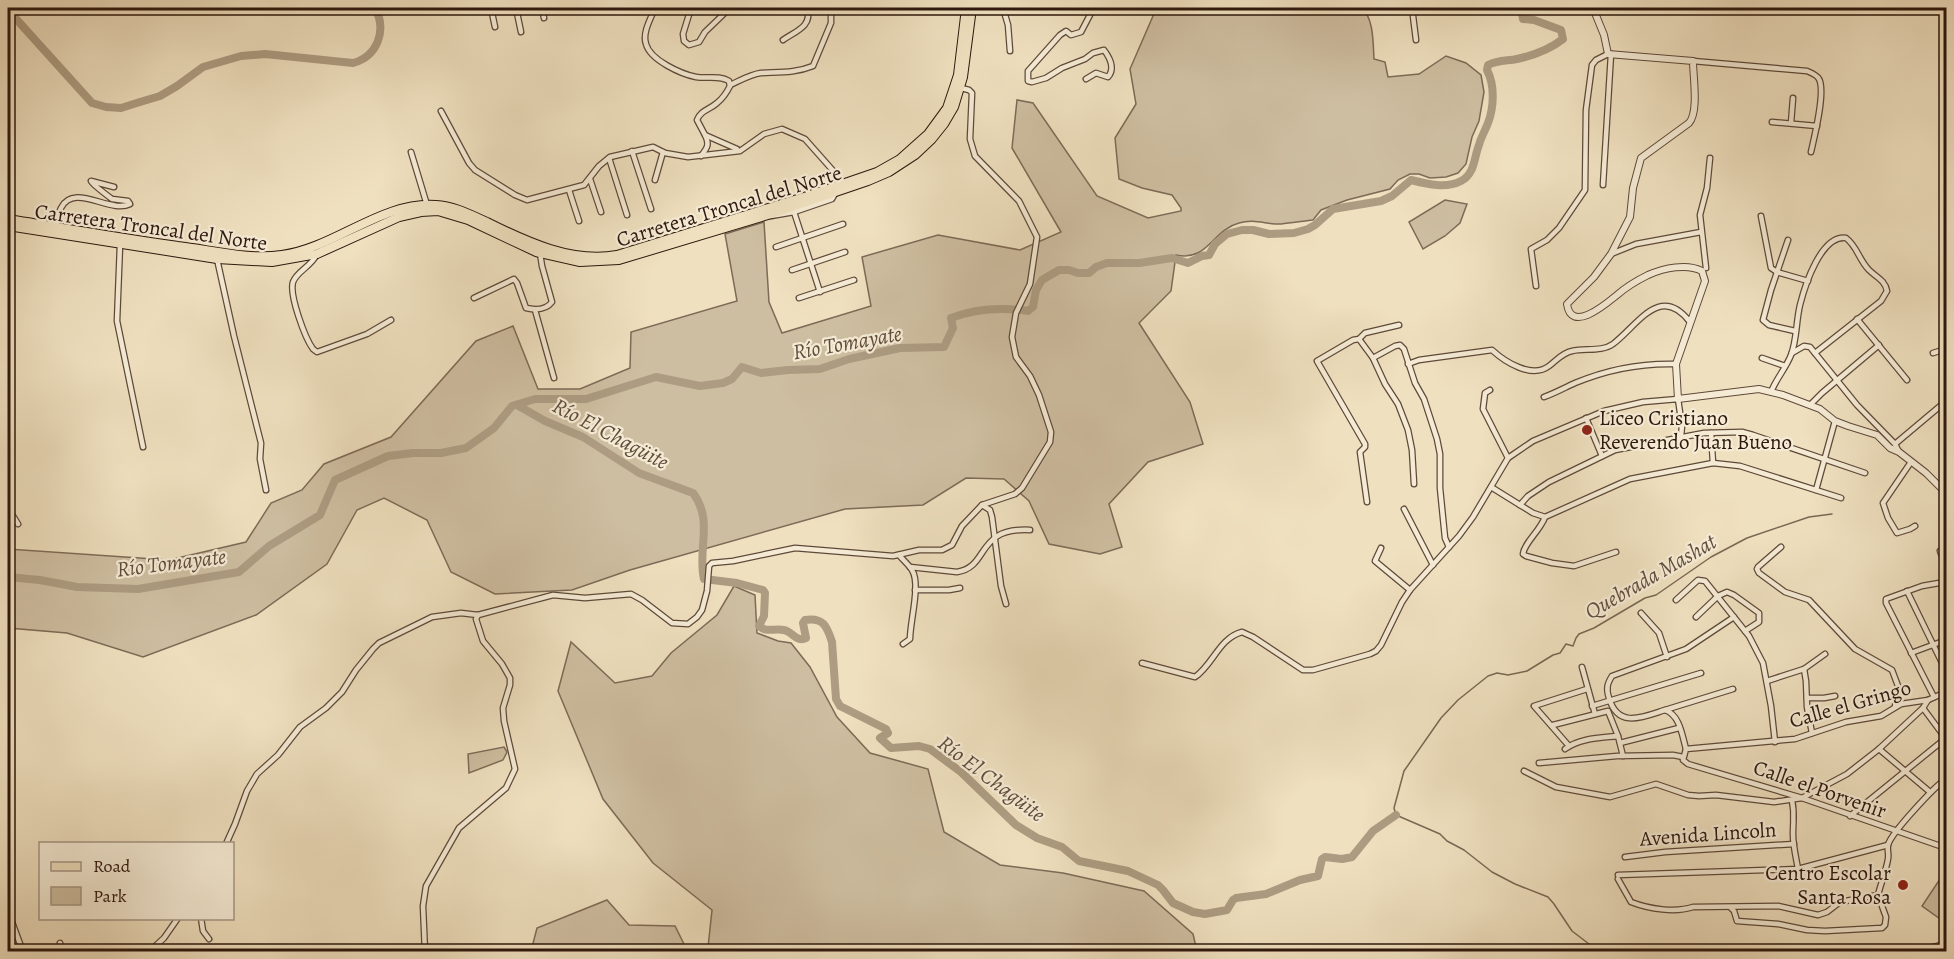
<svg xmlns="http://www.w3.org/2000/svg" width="1954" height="959" font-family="Alegreya,serif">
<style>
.green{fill:#cebea1;stroke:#7e6a57;stroke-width:1.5}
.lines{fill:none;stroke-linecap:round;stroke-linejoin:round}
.stream{stroke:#7a6753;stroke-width:1.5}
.river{stroke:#ad9c82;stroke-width:8}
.minor-casing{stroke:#5e493a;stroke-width:7}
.tertiary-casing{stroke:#5e493a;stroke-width:8}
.primary-casing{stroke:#2d170d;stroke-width:10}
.minor{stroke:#f5ebd5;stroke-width:4.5}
.tertiary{stroke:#f5ebd5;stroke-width:6}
.primary{stroke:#efe0bf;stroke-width:8}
.poi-dot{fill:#8f2418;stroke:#f5ebd5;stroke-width:2}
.labels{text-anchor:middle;stroke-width:4.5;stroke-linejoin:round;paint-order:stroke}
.street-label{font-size:21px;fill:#2d170d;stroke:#f5ebd5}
.poi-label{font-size:21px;fill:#2d170d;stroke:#f5ebd5;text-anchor:start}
.water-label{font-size:22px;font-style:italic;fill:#604c3c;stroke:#f5ebd5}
</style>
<rect width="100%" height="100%" fill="#efe0bf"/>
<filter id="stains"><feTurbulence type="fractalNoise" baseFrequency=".00333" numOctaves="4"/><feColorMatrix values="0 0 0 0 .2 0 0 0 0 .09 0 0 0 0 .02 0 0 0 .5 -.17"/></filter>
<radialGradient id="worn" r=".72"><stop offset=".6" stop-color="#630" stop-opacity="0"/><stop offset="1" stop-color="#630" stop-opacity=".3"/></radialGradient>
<g class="green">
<path d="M1149,8H1362C1374,19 1373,44 1374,59L1385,62L1388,77L1419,74L1446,56L1466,63L1481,75L1484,92L1479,121L1472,137L1466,164L1458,173L1446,177L1430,178L1419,174H1410L1398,180L1390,189L1347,200L1321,210L1313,220C1303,221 1292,223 1281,224C1267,225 1255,218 1239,223C1212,230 1208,262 1176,255L1171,291L1139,323L1190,402L1203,444L1148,462L1109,504L1122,547L1100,554L1049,544L1029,501L1004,479L966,478L923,505L845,509L630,570L572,590L495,594L451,572L427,520L384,498L357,510L327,564L256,615L143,657L67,633L8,628V549L169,560L246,542L271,503L302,490L324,464L391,437L476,341L513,326L538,389H580L630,368L631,332L737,301L725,234L764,222L769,302L782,333L871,306L862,257L938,235L1020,250L1061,232L1012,148L1017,100L1033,103L1097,196L1148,218L1181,211V208L1172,195L1142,188L1119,179L1115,138L1136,104L1130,69L1153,16Z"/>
<polygon points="1445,200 1467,204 1460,223 1445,236 1423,249 1409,222"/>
<polygon points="734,586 755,595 757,633 778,641 791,643 810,667 837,717 870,753 928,769 944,832 1000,865 1063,873 1144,891 1193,934 1197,951 531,951 537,928 607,900 629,925 675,926 687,950 708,947 712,910 653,863 603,799 558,691 571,642 615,683 652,676 671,653 717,615"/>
<polygon points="504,747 507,752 503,760 469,773 468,754"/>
<polygon points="1946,870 1946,916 1943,921 1922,906"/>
</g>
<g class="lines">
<polyline class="stream" points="1604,952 1589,944 1572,931 1554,904 1548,897 1515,884 1492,872 1464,850 1447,841 1440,834 1396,815 1394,808 1404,771 1441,718 1458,700 1488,676 1497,673 1508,675 1527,671 1553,655 1560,653 1566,644 1573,646 1576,638 1579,634 1594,628 1645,598 1656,595 1711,557 1747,538 1809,517 1832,514"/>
<g class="river">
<path d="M8,10L92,103L106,107L121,108L140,102L160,96L177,86L203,67L241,56L265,54L353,63C378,56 387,30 375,8"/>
<path d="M517,405L545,421L583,437L639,473L693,493C714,521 697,549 704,579L737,583L763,590L765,593L764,616L759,626C766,633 774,628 784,630C793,632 797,643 806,638L803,623L805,620C823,617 827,626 832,642L836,699L840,706L886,729L888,733L880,738L891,748L919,746L930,749L961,772L1016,825L1037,838L1062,847L1079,861L1128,871L1158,885L1163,890L1173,903L1193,912L1205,914L1227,910L1233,900L1236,898L1266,894L1300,880L1318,876L1322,859L1325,857L1342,859L1352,857L1373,831L1396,815"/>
<path d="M8,577L40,580L77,587L138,589L239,572L269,546L320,515L335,480L388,456L413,453H441L466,448L494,428L512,406L535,399H586L656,377L700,386L723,383L732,379L742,367L761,373L788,370L820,369L849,359L900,348L944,347L953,328L951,318C977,308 1001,307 1028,311L1033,307L1036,290L1042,280L1059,270H1069L1078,273H1089L1096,267L1107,263H1139L1172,258L1188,263L1202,256L1209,255L1215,244L1227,234L1242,230H1253L1269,234L1294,233L1308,229L1315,225L1333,209L1381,201L1392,196L1411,180C1427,184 1446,189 1461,181C1475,174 1474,157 1479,145C1481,137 1485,131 1488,123C1494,107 1495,85 1487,70L1488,65C1498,60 1507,61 1517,59C1535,55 1549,50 1563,39L1561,30L1534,20L1523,19L1521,8"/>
</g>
<defs>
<g id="minor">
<polyline points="491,8 495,27"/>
<polyline points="516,8 521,32"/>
<polyline points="542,8 544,18"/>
<path d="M655,8C651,18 642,33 646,44C650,60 681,74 696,77C707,79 719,75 729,81L730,86C727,92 722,99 717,103C709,110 701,110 697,120L705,135L737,149"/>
<polyline points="691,8 683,34 684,41 689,45 699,42 705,32 730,8"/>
<polyline points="1003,8 1008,25 1010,51"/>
<polyline points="1412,8 1416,40"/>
<path d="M783,40C796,31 813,26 807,8"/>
<path d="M1693,61L1807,71C1812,73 1817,75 1819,79C1826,92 1814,138 1811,152"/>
<path d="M1086,79L1096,73L1108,77C1115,69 1110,58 1104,50L1093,53L1085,59L1062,68L1046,78L1032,82L1028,81V71L1060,35L1066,31L1071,35L1081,32L1091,13V8"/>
<path d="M730,85C739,81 751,74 761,73C779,72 796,73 813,66L831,23V8"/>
<polyline points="441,111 469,163 475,170 515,195 527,200 584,185 599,166 610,157 653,147 665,153 688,157 740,151 764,134 782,129 805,139 844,183"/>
<polyline points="1772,122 1817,126"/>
<polyline points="1791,123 1793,98"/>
<polyline points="632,151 651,209"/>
<polyline points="411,152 427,205"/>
<path d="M701,156C707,148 710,145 705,135"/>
<polyline points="609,158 627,215"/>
<polyline points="590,179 601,212"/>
<polyline points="655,180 663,152"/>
<polyline points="1603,185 1611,54"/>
<polyline points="569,190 579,221"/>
<polyline points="794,212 820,292"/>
<polyline points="771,216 794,212 832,199 836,192"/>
<polyline points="1761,216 1771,268 1777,272 1808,281"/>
<path d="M56,227C57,221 58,214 61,208C74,182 110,214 130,204L128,201L112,199C108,196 92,184 91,181L114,187"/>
<polyline points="1788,240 1771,290 1763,320 1769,325 1795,331"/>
<polyline points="120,245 117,321 143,447"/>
<polyline points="776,247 843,224"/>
<path d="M317,254C312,266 297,271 293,282C289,295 305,338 313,349L317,352L367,334L391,320"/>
<polyline points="1611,254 1636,244 1701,232"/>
<polyline points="217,259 234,336 261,443 260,459 266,490"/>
<polyline points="1706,268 1700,215 1707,188 1710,158"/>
<polyline points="792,270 845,252"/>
<polyline points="1536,286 1531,249 1547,240 1559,228 1585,190 1586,110 1592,65 1596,60 1608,54"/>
<path d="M474,298L514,279L517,283L526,308C535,310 546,310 552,302L542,266L540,253"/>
<polyline points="799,298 854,280"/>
<polyline points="535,310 554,378"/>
<polyline points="1857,319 1907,380"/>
<polyline points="1359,339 1373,358 1385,384 1398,404 1408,430 1412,450 1414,484"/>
<polyline points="1792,353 1804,346 1810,347 1857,405 1895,444 1899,452"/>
<polyline points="1933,353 1946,349"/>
<polyline points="1373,358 1395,346 1400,345 1404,349 1415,383 1424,399 1437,439 1440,454 1440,488 1445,538 1449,547"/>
<polyline points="1762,358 1785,366"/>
<path d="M1408,364L1419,360L1492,350C1505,362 1532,379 1549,366C1557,360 1562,353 1572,351C1585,348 1602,352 1613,344C1638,325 1660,283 1690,322"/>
<polyline points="1490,390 1485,393 1483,409 1508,458"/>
<path d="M1771,392C1776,379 1786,368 1791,355C1797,340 1796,321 1800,305C1805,285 1821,235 1846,238C1857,246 1859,260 1869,270C1876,277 1885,280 1887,291L1881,301L1815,353"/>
<path d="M1544,397C1555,393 1564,388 1575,383C1606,370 1642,363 1676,364"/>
<polyline points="1810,405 1822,393 1879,345"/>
<polyline points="1586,418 1602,456"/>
<polyline points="1711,433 1713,463"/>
<polyline points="1895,444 1945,402"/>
<polyline points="1946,448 1946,449"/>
<polyline points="1911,462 1883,503 1888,518 1897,533 1910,529 1915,526"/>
<polyline points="1491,487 1520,505"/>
<polyline points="1816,490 1835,421"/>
<polyline points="1367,502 1360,452 1365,447 1365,444 1317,361 1353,340 1359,339 1365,333 1399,325"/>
<polyline points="982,505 990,510 992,517 1001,586 1006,604"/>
<polyline points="8,508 18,524"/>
<polyline points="1404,509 1433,565"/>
<polyline points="1545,517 1630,479 1713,463 1740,466 1841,498"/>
<polyline points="1781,547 1758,567 1757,569 1759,573 1785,592 1809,600 1855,649 1892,670 1898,686 1895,707"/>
<polyline points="1381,548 1375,561 1410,590"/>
<polyline points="1946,548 1940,551 1946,567"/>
<path d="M1616,552L1574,566L1552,563L1526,556L1523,554C1524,543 1540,531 1545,517L1533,513L1520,505L1528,496L1549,482L1615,450L1704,433L1742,432L1753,435L1865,473"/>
<path d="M899,555C903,560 909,565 912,570C921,584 910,621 910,639L903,644"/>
<path d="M910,567L957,572C990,567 975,527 1030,530"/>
<polyline points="915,590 949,590 960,588"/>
<polyline points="1907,591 1946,671"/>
<polyline points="1676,600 1698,580 1705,581 1749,636 1763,663 1771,706 1775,742"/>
<polyline points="1641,613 1659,633 1667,657"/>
<polyline points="1696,617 1718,596 1727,592 1734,595 1759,613 1759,622 1745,631"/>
<polyline points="1911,653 1946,640"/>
<path d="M1142,663L1195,677C1213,665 1219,638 1242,632L1253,637L1303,670H1313L1370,654L1376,651L1381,645L1402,602L1410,590L1459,536L1473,517L1508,458L1533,441L1604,411L1643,402L1678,399L1682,426L1681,436"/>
<polyline points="1582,667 1595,714"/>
<polyline points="1804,669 1806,681 1807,707 1812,733"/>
<polyline points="1767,681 1804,669 1825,654"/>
<polyline points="1946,692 1928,700 1901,704 1881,716 1846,722 1795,739 1686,749 1683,760 1688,764 1802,798 1946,848"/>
<polyline points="1934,697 1886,603 1886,599 1922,586 1939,583"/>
<polyline points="1807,698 1824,698 1835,696"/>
<polyline points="1592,706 1701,673"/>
<polyline points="1923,708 1946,739"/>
<polyline points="1665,710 1733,689"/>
<polyline points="1553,725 1608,711 1618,736 1623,756"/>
<polyline points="1620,743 1679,728"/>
<polyline points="1569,746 1534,706 1587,689"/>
<path d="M1565,749C1580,738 1600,738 1618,736"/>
<path d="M1686,749C1682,735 1680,715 1665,710C1643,717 1618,729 1609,698C1606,689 1607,684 1612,676L1686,649L1734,617"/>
<polyline points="1879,749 1930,792"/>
<polyline points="1539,763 1617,756 1673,755 1683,757"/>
<polyline points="1524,771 1556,787 1610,797 1656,784 1688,795 1699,796 1716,795 1774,802 1802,798 1847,774 1879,749 1923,708 1928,700"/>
<path d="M1792,800C1795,815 1793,819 1793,834C1793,846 1796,857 1798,869"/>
<polyline points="1850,816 1946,738"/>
<polyline points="226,844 235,824 247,791 257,774 278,755 300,727 326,708 342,692 356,670 373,649 379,643 432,617 461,613 478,615 553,595 585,598 631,594 642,600 672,623 688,624 697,617 702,610 707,591 709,566 712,563 733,561 795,548 893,556 919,550 942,550 952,545 962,526 982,505 1015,494 1022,488 1050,442 1051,432 1039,395 1030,376 1016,357 1012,337 1016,313 1030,284 1037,237 1019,201 975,156 970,139 972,93 969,90 961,88"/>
<polyline points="1625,857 1665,852 1794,844"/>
<polyline points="1618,875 1798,869 1888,845"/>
<path d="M1618,879L1631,902C1649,909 1675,913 1693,907L1778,906L1818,915L1827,912L1840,902L1878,895C1881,883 1886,871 1888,859C1889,854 1887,849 1888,845C1891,833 1935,786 1946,779"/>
<polyline points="1731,908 1734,911 1737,921 1778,924 1807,930 1825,931 1882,928 1885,925 1886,917 1878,895"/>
<polyline points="8,911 23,952"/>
<polyline points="201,918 203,931 209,939"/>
<polyline points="60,943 63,952"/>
<polyline points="1698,951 1712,952"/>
<polyline points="149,952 164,938 178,918"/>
<polyline points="425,952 423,906 426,886 459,828 506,788 515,769 504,721 503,708 510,685 510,678 502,664 483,641 476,619 478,615"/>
<polyline points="1906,952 1934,947 1946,943"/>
</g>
<path id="tertiary" d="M1593,8L1604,35L1608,54L1693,61C1693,76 1699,112 1689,123L1641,158L1633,188L1630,217L1611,254L1594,277L1567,304C1571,334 1606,304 1617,295C1626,287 1638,280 1648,275C1664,268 1687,263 1702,271L1705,281L1676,364L1678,399L1759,389L1783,395L1820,409L1835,421L1848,426L1877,435L1890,448L1899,452L1926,473L1946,493"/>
<g id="primary">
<path d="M8,219C64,228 121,238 178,246C212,250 247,260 282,255C335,248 382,201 436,205C455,206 471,215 487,222C527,242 572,263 617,255L807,196L877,172L900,159L928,134L947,108L958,75L966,8"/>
<polyline points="8,226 217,259 272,262 317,254 399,217 421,212 438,211 468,220 536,252 580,262 619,260 768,215 868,181 889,172 915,155 932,139 944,124 954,107 963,77 972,8"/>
</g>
</defs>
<use href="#minor" class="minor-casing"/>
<use href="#tertiary" class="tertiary-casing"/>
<use href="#primary" class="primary-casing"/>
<use href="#minor" class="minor"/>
<use href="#tertiary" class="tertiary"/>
<use href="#primary" class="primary"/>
</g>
<g class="poi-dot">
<circle cx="1587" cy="430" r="6"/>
<circle cx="1903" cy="885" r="6"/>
</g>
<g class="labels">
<g class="street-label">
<text transform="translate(729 206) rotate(-17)" y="7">Carretera Troncal del Norte</text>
<text transform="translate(151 227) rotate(8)" y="7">Carretera Troncal del Norte</text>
<text transform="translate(1850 704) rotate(-16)" y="7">Calle el Gringo</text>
<text transform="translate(1820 789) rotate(19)" y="7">Calle el Porvenir</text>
<text transform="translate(1708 834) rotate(-4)" y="7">Avenida Lincoln</text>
</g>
<g class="poi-label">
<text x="1599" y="425">Liceo Cristiano<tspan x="1599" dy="24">Reverendo Juan Bueno</tspan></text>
<text x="1891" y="880" text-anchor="end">Centro Escolar<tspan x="1891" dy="24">Santa Rosa</tspan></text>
</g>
<g class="water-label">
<text transform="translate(847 342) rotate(-10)" y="8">Río Tomayate</text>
<text transform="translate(611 433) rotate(28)" y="8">Río El Chagüite</text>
<text transform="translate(171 562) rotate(-7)" y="8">Río Tomayate</text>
<text transform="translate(1650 576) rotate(-30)" y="8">Quebrada Mashat</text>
<text transform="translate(992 778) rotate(37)" y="8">Río El Chagüite</text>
</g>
</g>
<rect width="1954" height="959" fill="none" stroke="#efe0bf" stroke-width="30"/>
<rect x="9" y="9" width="1936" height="941" fill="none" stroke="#2d170d" stroke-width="3"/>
<rect x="15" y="15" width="1924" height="929" fill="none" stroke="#2d170d" stroke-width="1.5"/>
<rect x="39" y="842" width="195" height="78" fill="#f5ebd5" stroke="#a59685" stroke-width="1.5"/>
<rect x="51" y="862" width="30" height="9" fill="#efe0bf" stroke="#a59685" stroke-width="1.5"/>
<text x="93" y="872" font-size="18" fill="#2d170d">Road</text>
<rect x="51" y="887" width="30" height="18" fill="#cebea1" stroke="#a59685" stroke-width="1.5"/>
<text x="93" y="902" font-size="18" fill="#2d170d">Park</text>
<rect width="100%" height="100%" filter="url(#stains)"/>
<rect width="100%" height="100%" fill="url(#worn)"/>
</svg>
